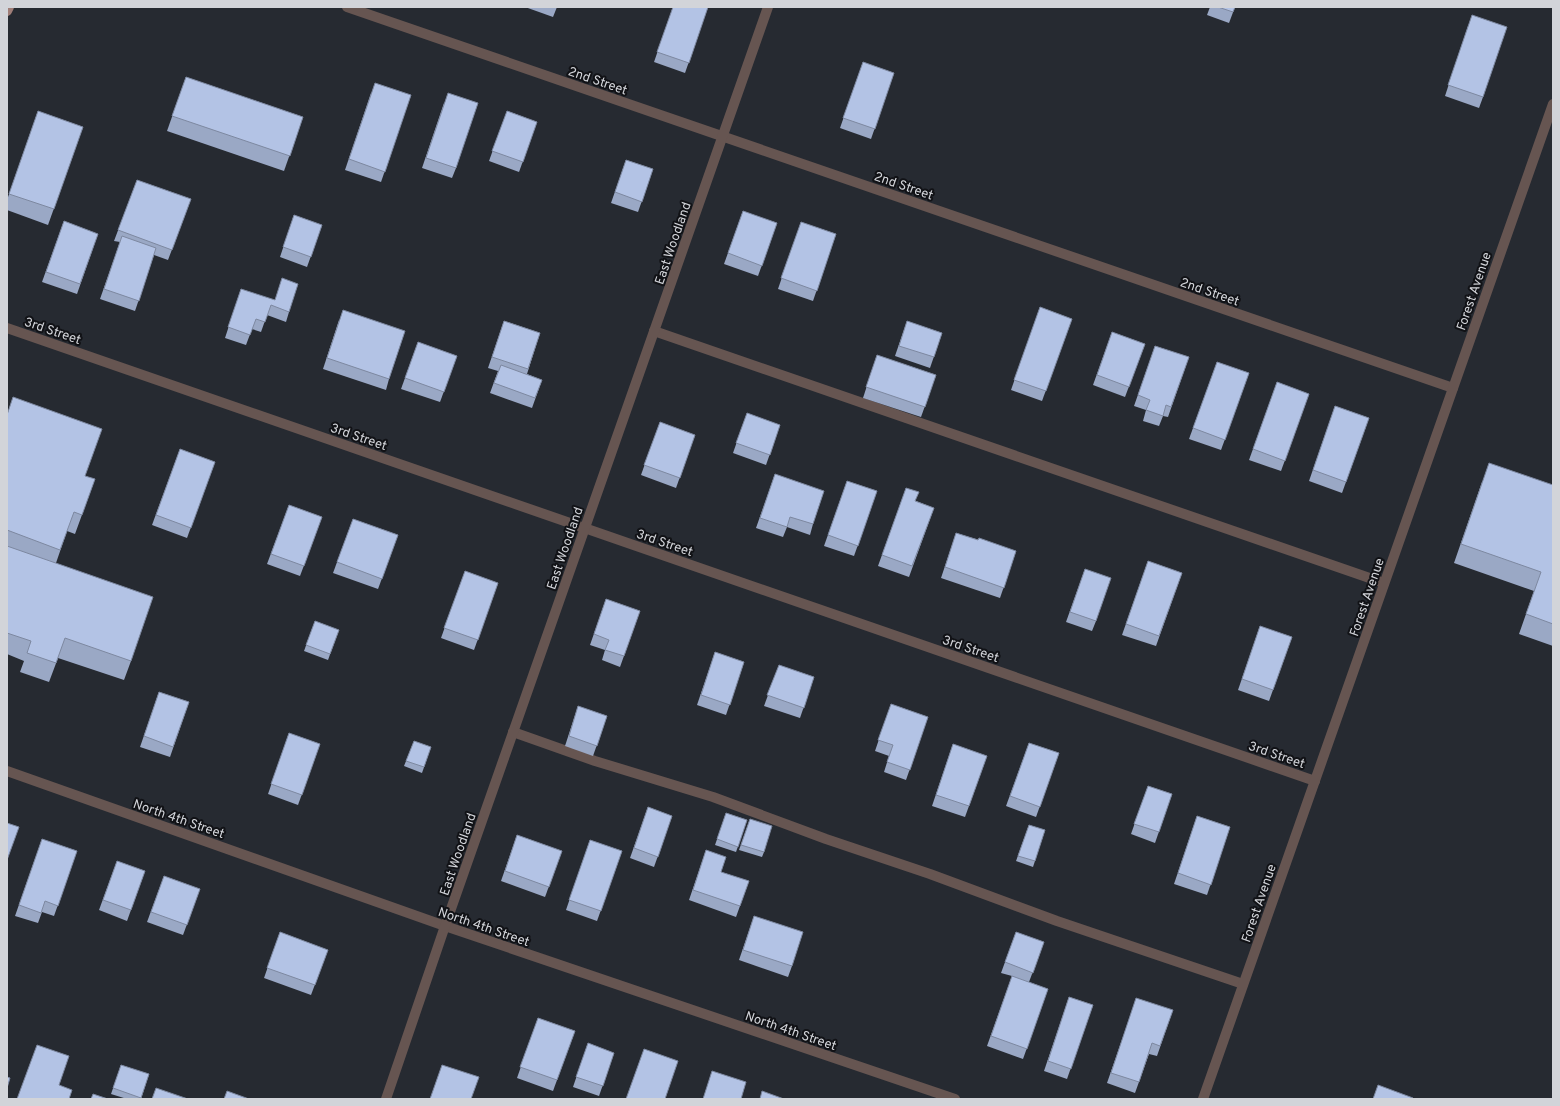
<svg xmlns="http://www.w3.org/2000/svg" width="1560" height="1106" font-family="Overpass,sans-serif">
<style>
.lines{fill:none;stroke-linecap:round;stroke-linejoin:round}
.minor{stroke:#665551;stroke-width:10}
.major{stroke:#a07e78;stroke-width:10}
.wall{fill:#9aa8c5}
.building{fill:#b3c3e5;stroke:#7d88a0}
.labels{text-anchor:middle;stroke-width:4;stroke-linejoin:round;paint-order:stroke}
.street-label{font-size:13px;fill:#d2d4d9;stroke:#111216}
</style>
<rect width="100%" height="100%" fill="#262a31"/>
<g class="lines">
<g class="minor">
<polyline points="347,7 1453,388"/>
<polyline points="7,328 1315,781"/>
<polyline points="654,331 1384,583"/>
<polyline points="513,732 595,761 713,797 826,839 930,874 1057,921 1243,984"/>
<polyline points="7,771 445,926 955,1099"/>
<polyline points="386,1099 445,926 768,7"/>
<polyline points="1203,1099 1553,104"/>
</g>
<polyline class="major" points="7,11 9,7"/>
</g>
<g class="wall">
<polygon points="525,7 557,7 553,17"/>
<polygon points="673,7 708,7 685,73 654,62"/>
<polygon points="1210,7 1235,7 1229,23 1207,15"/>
<polygon points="1468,26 1483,97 1479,108 1445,96"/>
<polygon points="863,62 894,73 871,139 840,128"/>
<polygon points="186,77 303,117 284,171 167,131"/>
<polygon points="371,93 411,95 381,182 345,170"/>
<polygon points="444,103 456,168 452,178 422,168"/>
<polygon points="38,111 83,127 48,225 7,210 7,200"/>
<polygon points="507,111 537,122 519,172 489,161"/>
<polygon points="626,160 653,169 638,212 611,203"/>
<polygon points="137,180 191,199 168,260 154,255 135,311 100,299 120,242 114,241"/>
<polygon points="743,211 777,223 758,276 724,264"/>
<polygon points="294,215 322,225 307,267 280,257"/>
<polygon points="64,221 98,234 77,294 42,282"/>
<polygon points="801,222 836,234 813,301 778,289"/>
<polygon points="241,289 289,312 286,322 267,315 261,332 252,329 246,345 225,338"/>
<polygon points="1040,307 1072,319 1042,401 1011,390"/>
<polygon points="339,320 389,379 386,390 323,369"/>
<polygon points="504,321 540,333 527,374 542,380 532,408 490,393 498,371 488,368"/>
<polygon points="907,321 942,333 930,368 895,356"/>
<polygon points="1112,332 1145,344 1125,397 1093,385"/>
<polygon points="418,342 457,356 440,402 401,389"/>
<polygon points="1155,346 1189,357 1168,417 1163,416 1159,426 1143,421 1146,410 1134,406"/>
<polygon points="877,355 936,375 921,417 863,398"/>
<polygon points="1217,362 1249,373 1221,450 1189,439"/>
<polygon points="1277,382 1309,394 1281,471 1249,460"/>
<polygon points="1335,406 1369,418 1342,493 1309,481"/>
<polygon points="747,413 780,425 766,465 733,453"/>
<polygon points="7,415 85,476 95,479 75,534 67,531 56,563 131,661 124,680 58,658 49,682 20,672 24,661 7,654"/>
<polygon points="660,422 695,435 676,488 641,475"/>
<polygon points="180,449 215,462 187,538 152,525"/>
<polygon points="775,474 813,524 810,535 787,527 783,537 756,528"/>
<polygon points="847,481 877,491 854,556 824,546"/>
<polygon points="1482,482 1553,485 1553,646 1519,634 1534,591 1454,563"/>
<polygon points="906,488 916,501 934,508 909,577 878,566"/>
<polygon points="289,505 322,517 300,576 267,564"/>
<polygon points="353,519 398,535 378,589 333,573"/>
<polygon points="956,533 1016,551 1000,598 941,578"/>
<polygon points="1148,561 1182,573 1156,646 1122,635"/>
<polygon points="1085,569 1096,621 1092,631 1066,622"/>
<polygon points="465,571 498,583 474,650 441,638"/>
<polygon points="606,599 640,611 620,667 602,660 605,650 590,645"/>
<polygon points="315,621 339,630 328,660 304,651"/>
<polygon points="1260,626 1292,637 1269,701 1238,690"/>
<polygon points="715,652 744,662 726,715 697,705"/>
<polygon points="779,665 814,677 800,718 764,706"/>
<polygon points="159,692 189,702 170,757 140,747"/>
<polygon points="891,704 928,717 906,780 884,772 889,756 875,751"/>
<polygon points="578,706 607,716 593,756 565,746"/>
<polygon points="289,733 320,744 298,805 268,794"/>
<polygon points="414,741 431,747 422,773 404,766"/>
<polygon points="1029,743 1059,753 1036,817 1006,806"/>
<polygon points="953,744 987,756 965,817 932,806"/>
<polygon points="1148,786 1172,794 1155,843 1131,834"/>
<polygon points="648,807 672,816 654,867 630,858"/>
<polygon points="726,813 747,820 736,852 715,845"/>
<polygon points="1197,816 1230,827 1207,895 1174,884"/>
<polygon points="750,819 764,852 762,857 739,850"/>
<polygon points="1029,825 1045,830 1033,867 1016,861"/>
<polygon points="517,835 562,851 545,897 501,881"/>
<polygon points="42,839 77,851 54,916 42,912 38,923 15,916"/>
<polygon points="590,840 622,851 597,921 566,910"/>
<polygon points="706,850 721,872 749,881 736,917 689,900"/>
<polygon points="117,861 145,871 127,921 99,910"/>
<polygon points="164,876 200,889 183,935 147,922"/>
<polygon points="754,916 792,966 788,977 739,960"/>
<polygon points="280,932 328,950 311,995 264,978"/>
<polygon points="1016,932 1044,942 1029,982 1048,989 1023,1059 987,1046 1012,976 1001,973"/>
<polygon points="1069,997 1093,1005 1067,1079 1044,1071"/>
<polygon points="1133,1008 1173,1010 1157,1056 1149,1054 1135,1093 1107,1083"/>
<polygon points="538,1018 575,1031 553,1091 517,1078"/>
<polygon points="588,1043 614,1053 599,1096 573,1087"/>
<polygon points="121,1065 149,1074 141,1099 127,1099 111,1094"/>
</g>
<g class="building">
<polygon points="673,7 708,7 689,63 657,52"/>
<polygon points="1218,7 1235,7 1233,12"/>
<polygon points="1472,15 1507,27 1483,97 1448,85"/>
<polygon points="863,62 894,73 875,129 843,118"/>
<polygon points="186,77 303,117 290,156 172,116"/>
<polygon points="375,83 411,95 385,172 349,159"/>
<polygon points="448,93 478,103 456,168 426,158"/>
<polygon points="38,111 83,127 54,209 9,194"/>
<polygon points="507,111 537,122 523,162 492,151"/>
<polygon points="626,160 653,169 642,202 615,192"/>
<polygon points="137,180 191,199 172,250 118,230"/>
<polygon points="743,211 777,223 762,266 728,253"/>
<polygon points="294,215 322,225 311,257 283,247"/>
<polygon points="64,221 98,234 80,284 46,272"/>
<polygon points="801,222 836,234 817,291 781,278"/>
<polygon points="122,236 156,248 139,301 104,289"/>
<polygon points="282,278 298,284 289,312 271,305 265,322 256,319 250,335 228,327 241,289 275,300"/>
<polygon points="1040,307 1072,319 1046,391 1014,380"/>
<polygon points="343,310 405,331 389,379 327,358"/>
<polygon points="504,321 540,333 528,369 492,357"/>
<polygon points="907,321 942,333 934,357 899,346"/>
<polygon points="1112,332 1145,344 1129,387 1097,375"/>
<polygon points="418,342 457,356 444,392 405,378"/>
<polygon points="1155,346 1189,357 1171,407 1166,405 1163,416 1146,410 1150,400 1138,395"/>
<polygon points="877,355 936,375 925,407 866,387"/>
<polygon points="1217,362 1249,373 1225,440 1193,428"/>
<polygon points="501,365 542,380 535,398 494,383"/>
<polygon points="1277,382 1309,394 1285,461 1253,449"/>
<polygon points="13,397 102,429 85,476 95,479 82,515 74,512 60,550 7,530 7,415"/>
<polygon points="1335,406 1369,418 1346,482 1313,470"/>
<polygon points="747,413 780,425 770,455 736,443"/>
<polygon points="660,422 695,435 680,478 644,465"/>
<polygon points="180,449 215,462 191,528 156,515"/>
<polygon points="1489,463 1553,485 1553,624 1526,614 1541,572 1461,544"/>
<polygon points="775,474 824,491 813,524 790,517 787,527 760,518"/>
<polygon points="847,481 877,491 858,546 828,535"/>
<polygon points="906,488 919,492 915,501 934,508 912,566 882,555"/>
<polygon points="289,505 322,517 304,566 271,554"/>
<polygon points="353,519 398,535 382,579 337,562"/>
<polygon points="956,533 978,540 979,538 1016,551 1004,588 945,567"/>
<polygon points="7,546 153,597 131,661 65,638 56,663 27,653 31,641 7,633"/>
<polygon points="1148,561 1182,573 1159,636 1126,624"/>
<polygon points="1085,569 1111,578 1096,621 1070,612"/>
<polygon points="465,571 498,583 478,640 444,628"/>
<polygon points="606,599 640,611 624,656 605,650 609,640 594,634"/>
<polygon points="315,621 339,630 330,654 306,645"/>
<polygon points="1260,626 1292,637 1273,690 1242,679"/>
<polygon points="715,652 744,662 730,705 701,695"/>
<polygon points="779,665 814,677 804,708 767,695"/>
<polygon points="159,692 189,702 173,747 144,736"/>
<polygon points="891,704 928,717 910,770 887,762 893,745 878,740"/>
<polygon points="578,706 607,716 597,746 569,736"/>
<polygon points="289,733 320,744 302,795 271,784"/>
<polygon points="414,741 431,747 424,767 406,761"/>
<polygon points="1029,743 1059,753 1040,807 1010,796"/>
<polygon points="953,744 987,756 969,806 936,795"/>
<polygon points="1148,786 1172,794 1159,832 1134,824"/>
<polygon points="648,807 672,816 658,857 634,848"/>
<polygon points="726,813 747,820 738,847 717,839"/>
<polygon points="1197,816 1230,827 1211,885 1178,873"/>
<polygon points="750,819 772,826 764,852 741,845"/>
<polygon points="7,823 19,827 7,860"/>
<polygon points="1029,825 1045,830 1035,861 1018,856"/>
<polygon points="517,835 562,851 549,887 505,871"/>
<polygon points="42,839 77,851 58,906 45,901 41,913 19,905"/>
<polygon points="590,840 622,851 601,911 569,900"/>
<polygon points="706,850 726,857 721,872 749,881 740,906 693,890"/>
<polygon points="117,861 145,871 131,910 103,900"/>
<polygon points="164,876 200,889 187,925 151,912"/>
<polygon points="754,916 803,932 792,966 743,950"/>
<polygon points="280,932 328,950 315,985 267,968"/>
<polygon points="1016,932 1044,942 1033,973 1005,962"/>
<polygon points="1012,976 1048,989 1027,1049 991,1036"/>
<polygon points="1069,997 1093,1005 1071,1069 1048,1061"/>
<polygon points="1136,998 1173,1010 1160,1046 1152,1043 1139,1082 1111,1073"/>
<polygon points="538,1018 575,1031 557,1080 520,1067"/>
<polygon points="588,1043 614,1053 603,1086 576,1077"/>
<polygon points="37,1045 69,1056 59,1085 72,1090 69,1099 17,1099"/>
<polygon points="644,1049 678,1061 665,1099 626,1099"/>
<polygon points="121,1065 149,1074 141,1098 113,1088"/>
<polygon points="442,1065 479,1077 471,1099 430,1099"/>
<polygon points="712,1071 746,1082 741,1099 703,1099"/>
<polygon points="7,1077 10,1078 7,1088"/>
<polygon points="1378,1085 1413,1098 1412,1099 1373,1099"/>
<polygon points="156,1088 188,1099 152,1099"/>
<polygon points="227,1091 249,1099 224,1099"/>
<polygon points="762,1091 784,1099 760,1099"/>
<polygon points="93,1094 108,1099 91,1099"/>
</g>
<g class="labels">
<g class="street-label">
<text transform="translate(598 80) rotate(19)" y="5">2nd Street</text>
<text transform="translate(904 185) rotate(19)" y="5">2nd Street</text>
<text transform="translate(672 243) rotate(-71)" y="5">East Woodland</text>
<text transform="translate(1210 291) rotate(19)" y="5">2nd Street</text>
<text transform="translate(1473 291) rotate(-71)" y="5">Forest Avenue</text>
<text transform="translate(53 330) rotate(19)" y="5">3rd Street</text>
<text transform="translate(359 436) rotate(19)" y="5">3rd Street</text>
<text transform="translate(665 542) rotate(19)" y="5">3rd Street</text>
<text transform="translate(564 548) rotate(-71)" y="5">East Woodland</text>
<text transform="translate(1366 597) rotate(-71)" y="5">Forest Avenue</text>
<text transform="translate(971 648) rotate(19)" y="5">3rd Street</text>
<text transform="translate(1277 754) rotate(19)" y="5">3rd Street</text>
<text transform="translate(179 818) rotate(19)" y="5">North 4th Street</text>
<text transform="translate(457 854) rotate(-71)" y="5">East Woodland</text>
<text transform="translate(1258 903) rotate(-71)" y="5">Forest Avenue</text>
<text transform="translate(484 926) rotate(19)" y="5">North 4th Street</text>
<text transform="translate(791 1030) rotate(19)" y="5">North 4th Street</text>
</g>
</g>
<rect width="1560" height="1106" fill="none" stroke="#d2d4d9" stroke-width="16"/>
</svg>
